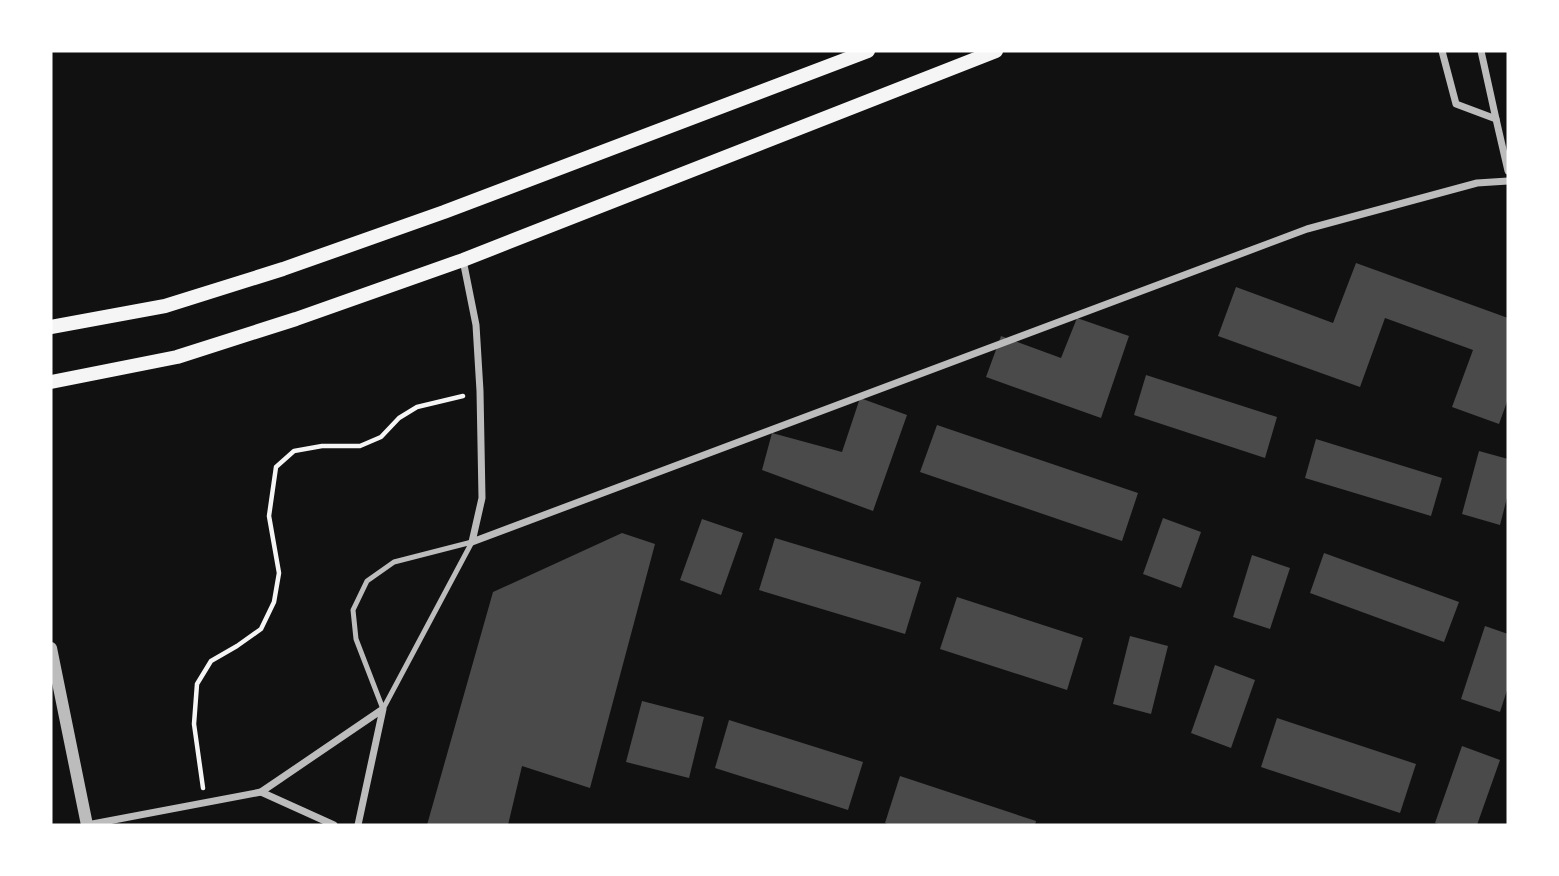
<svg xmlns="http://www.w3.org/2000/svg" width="1559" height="876" font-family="'IBM Plex Serif',serif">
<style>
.building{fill:#4a4a4a}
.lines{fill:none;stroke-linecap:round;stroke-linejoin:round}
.path{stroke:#f5f5f5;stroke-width:4.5}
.service{stroke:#bcbcbc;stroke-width:5}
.minor{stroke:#bcbcbc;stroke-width:7}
.tertiary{stroke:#bcbcbc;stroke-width:12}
.secondary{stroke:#f5f5f5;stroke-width:14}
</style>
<rect width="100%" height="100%" fill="#111"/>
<g class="building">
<polygon points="1356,263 1508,318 1508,399 1499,424 1452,407 1473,350 1385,318 1360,387 1218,336 1236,287 1333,323"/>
<polygon points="1077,318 1129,336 1101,418 986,377 1001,336 1061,358"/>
<polygon points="1146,375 1277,417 1265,458 1134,415"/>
<polygon points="860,398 907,415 873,511 762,470 772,433 842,452"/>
<polygon points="937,425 1138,493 1122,541 920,472"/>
<polygon points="1316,439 1442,478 1431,516 1305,478"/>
<polygon points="1479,451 1508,459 1508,494 1500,525 1462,514"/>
<polygon points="1163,518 1201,532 1181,588 1143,574"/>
<polygon points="702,519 743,533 721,595 680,580"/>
<polygon points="622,533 655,544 590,788 522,766 508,825 427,825 493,592"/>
<polygon points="775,538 921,582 905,634 759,590"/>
<polygon points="1324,553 1459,602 1444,642 1310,593"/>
<polygon points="1252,555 1290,568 1270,629 1233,617"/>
<polygon points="957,597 1083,638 1067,690 940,649"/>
<polygon points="1485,626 1508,634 1508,687 1500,712 1461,699"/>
<polygon points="1130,636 1168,646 1151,714 1113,704"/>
<polygon points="1215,665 1255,680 1231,748 1191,733"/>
<polygon points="642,701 704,717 689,778 626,762"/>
<polygon points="1277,718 1416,764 1400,813 1261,767"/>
<polygon points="729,720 863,762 848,810 715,768"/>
<polygon points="1462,746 1500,760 1477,825 1441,825 1435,823"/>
<polygon points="900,776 1036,821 1035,825 890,825 885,823"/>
</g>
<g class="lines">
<polyline class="path" points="203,788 194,724 197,684 211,661 237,646 261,629 274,602 279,573 269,516 276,467 294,451 322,446 360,446 381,437 399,418 417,407 463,396"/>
<polygon class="service" points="472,542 383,709 356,639 353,610 367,581 394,562"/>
<g class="minor">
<polyline points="1442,51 1456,104 1496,119 1508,171"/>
<polyline points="1481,51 1496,119"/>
<polyline points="463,260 476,325 480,391 482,498 472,542 1307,229 1477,183 1508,181"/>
<polyline points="261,792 383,709 358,825"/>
<polyline points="87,825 261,792 334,825"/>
</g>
<polyline class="tertiary" points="51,648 87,825"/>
<g class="secondary">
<polyline points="51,327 165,306 283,269 444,212 868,51"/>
<polyline points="51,382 177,357 296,319 463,260 996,51"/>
</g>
</g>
<rect width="1559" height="876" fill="none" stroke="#ffffff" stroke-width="105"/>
</svg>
